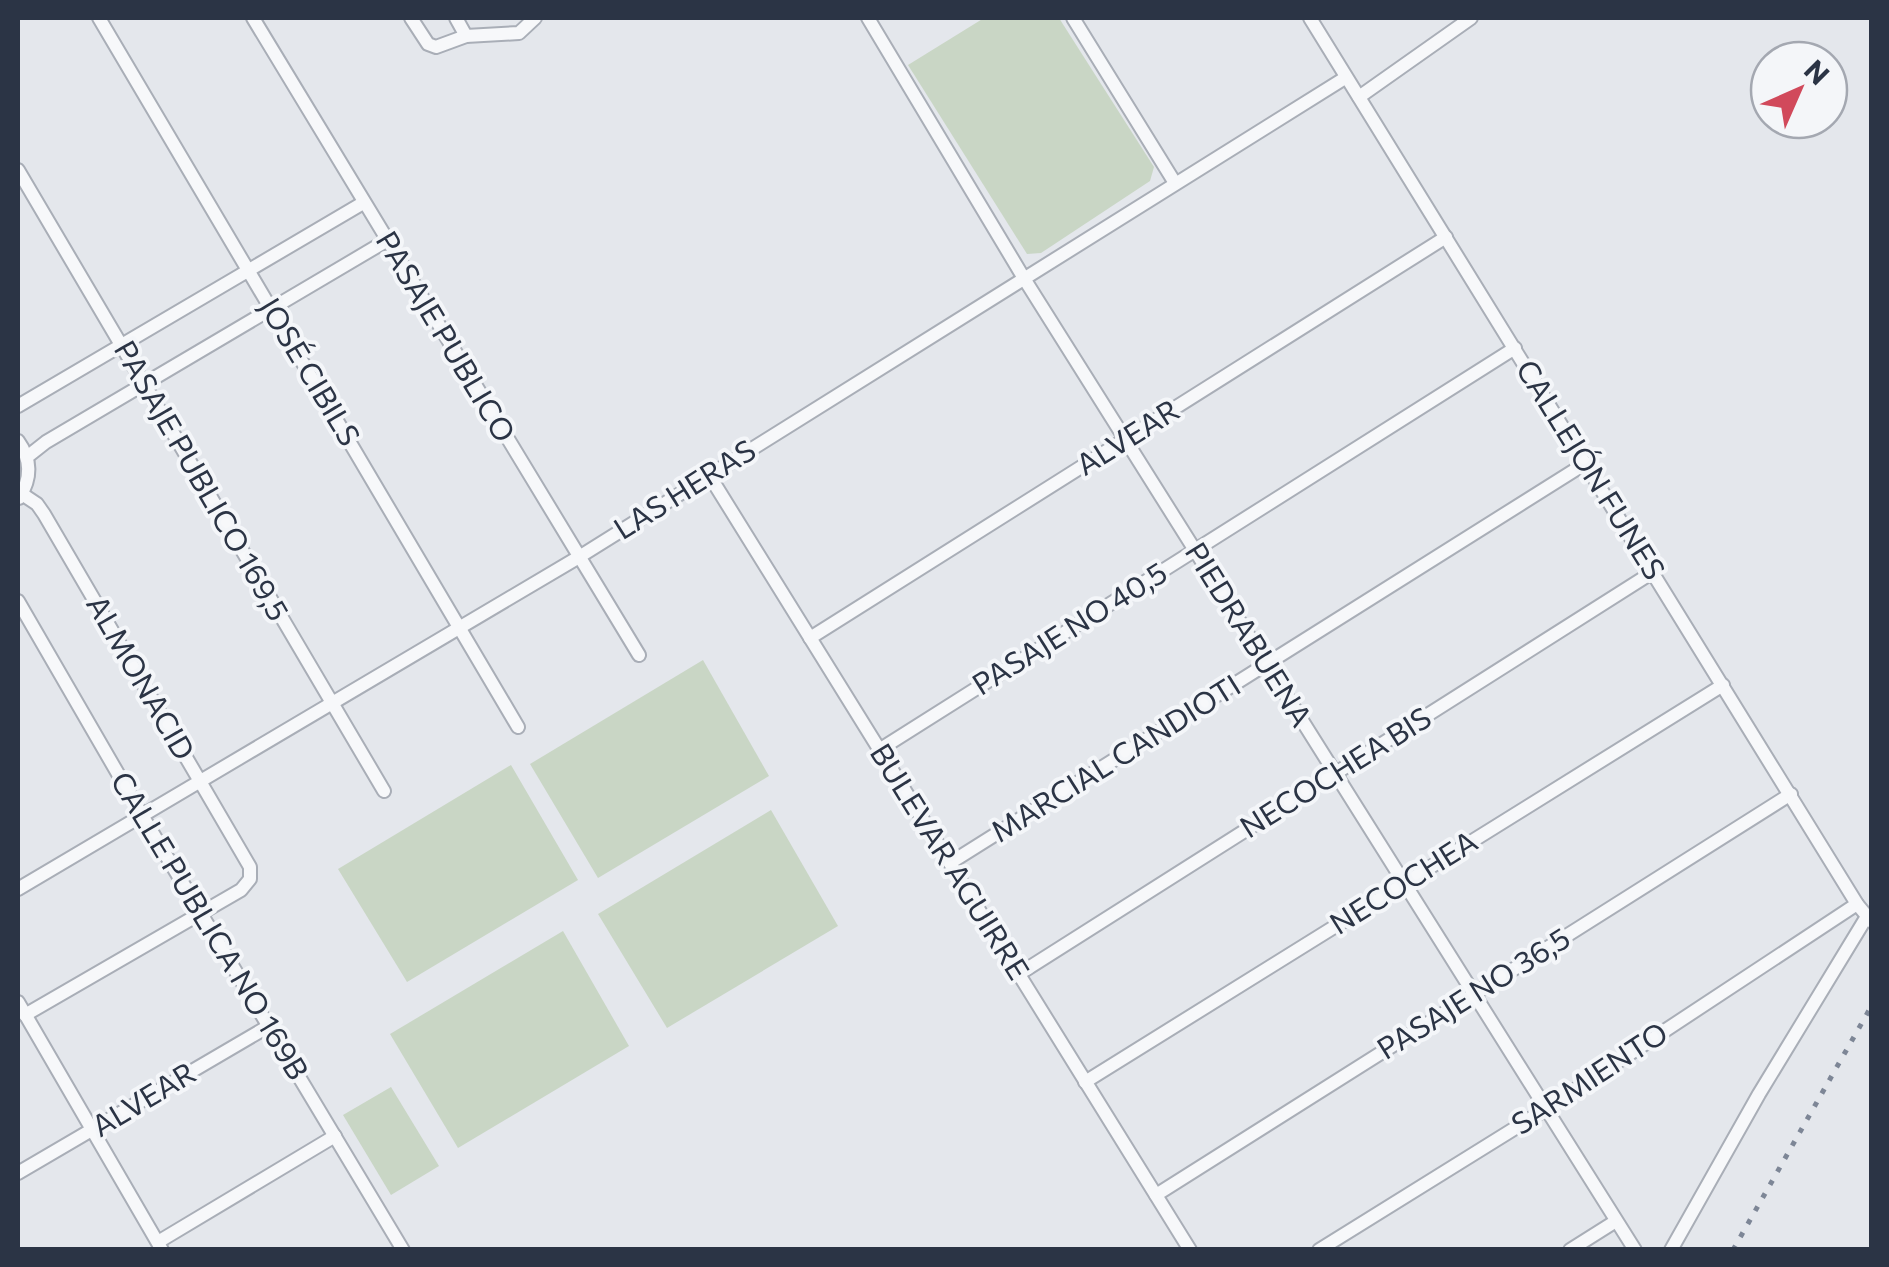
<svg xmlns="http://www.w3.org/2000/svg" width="1889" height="1267" font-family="Commissioner,sans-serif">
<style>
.green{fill:#c9d6c5}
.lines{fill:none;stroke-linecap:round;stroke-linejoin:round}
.street-casing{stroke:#a9aeb7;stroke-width:16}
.street{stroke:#f7f8fa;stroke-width:12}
.rail{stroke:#7d8696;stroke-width:5;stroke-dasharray:5 10;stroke-linecap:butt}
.labels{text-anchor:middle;stroke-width:8;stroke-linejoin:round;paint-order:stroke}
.street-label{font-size:30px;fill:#2b3445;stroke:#f4f6f9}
</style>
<rect width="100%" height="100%" fill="#e4e7ec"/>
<g class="green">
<polygon points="984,18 1059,18 1154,167 1150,181 1041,253 1027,254 908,65"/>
<polygon points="703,660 769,776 598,878 530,764"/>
<polygon points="511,765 578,880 407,982 338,869"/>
<polygon points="771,810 838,926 667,1028 598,914"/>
<polygon points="563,931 629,1046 458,1148 390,1034"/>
<polygon points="391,1087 439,1166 391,1195 343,1115"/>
</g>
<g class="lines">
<defs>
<g id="street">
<polyline points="99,18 518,727"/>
<polyline points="253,18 639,655"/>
<polyline points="411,18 428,44 436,47 466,36 519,33 535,18"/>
<polyline points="456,18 466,36"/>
<polyline points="868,18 1025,280 1635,1250"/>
<polyline points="1073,18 1175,183"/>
<polyline points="1310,18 1857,904 1872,922"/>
<polyline points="1359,97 1471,18"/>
<polyline points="18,170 384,791"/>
<polyline points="18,406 363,203"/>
<path d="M18,441C31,459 32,478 19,498"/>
<polyline points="27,457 46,442 386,241"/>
<polyline points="709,475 1190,1250"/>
<polyline points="22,494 37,504 44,514 250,867 250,879 241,890 25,1015"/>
<polyline points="18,601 143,817 403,1250"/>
<polyline points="810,638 1446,237"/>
<polyline points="879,750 1515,348"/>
<polyline points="950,863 1586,463"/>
<polyline points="18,889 579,557 1345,78"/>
<polyline points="1019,974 1653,572"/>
<polyline points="18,1002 162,1250"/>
<polyline points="1085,1082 1723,685"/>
<polyline points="18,1173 269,1026"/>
<polyline points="1156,1195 1791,794"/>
<polyline points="158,1242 335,1136"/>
<polyline points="1319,1250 1546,1109 1857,904"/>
<polyline points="1570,1250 1616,1221"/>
<polyline points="1671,1250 1759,1094 1866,918"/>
</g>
</defs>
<use href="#street" class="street-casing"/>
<use href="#street" class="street"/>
<polyline class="rail" points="1733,1250 1872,1005"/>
</g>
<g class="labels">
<g class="street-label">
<text transform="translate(445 337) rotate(59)" y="10">PASAJE PUBLICO</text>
<text transform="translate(309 372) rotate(59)" y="10">JOSÉ CIBILS</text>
<text transform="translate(1128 438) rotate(-32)" y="10">ALVEAR</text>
<text transform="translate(1590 470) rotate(58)" y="10">CALLEJÓN FUNES</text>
<text transform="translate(201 481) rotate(60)" y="10">PASAJE PUBLICO 169,5</text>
<text transform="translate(685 490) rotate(-32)" y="10">LAS HERAS</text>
<text transform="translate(1070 629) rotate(-32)" y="10">PASAJE NO 40,5</text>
<text transform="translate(1248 635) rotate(58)" y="10">PIEDRABUENA</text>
<text transform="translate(140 678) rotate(60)" y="10">ALMONACID</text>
<text transform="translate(1116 759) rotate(-32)" y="10">MARCIAL CANDIOTI</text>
<text transform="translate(1336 773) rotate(-32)" y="10">NECOCHEA BIS</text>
<text transform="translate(949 862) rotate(58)" y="10">BULEVAR AGUIRRE</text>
<text transform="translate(1404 883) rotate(-32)" y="10">NECOCHEA</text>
<text transform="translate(209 926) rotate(59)" y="10">CALLE PUBLICA NO 169B</text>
<text transform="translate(1474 994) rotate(-32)" y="10">PASAJE NO 36,5</text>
<text transform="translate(1590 1079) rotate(-33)" y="10">SARMIENTO</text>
<text transform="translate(144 1100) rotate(-31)" y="10">ALVEAR</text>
</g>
</g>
<rect width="1889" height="1267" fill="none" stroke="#2b3445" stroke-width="40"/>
<g transform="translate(1799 90) rotate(45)"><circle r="48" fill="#f4f6f9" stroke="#a4a8b1" stroke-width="2.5"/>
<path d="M0-8L18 38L0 25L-18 38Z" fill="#d1495b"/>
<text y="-15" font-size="28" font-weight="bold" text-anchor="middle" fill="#2b3445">N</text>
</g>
</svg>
